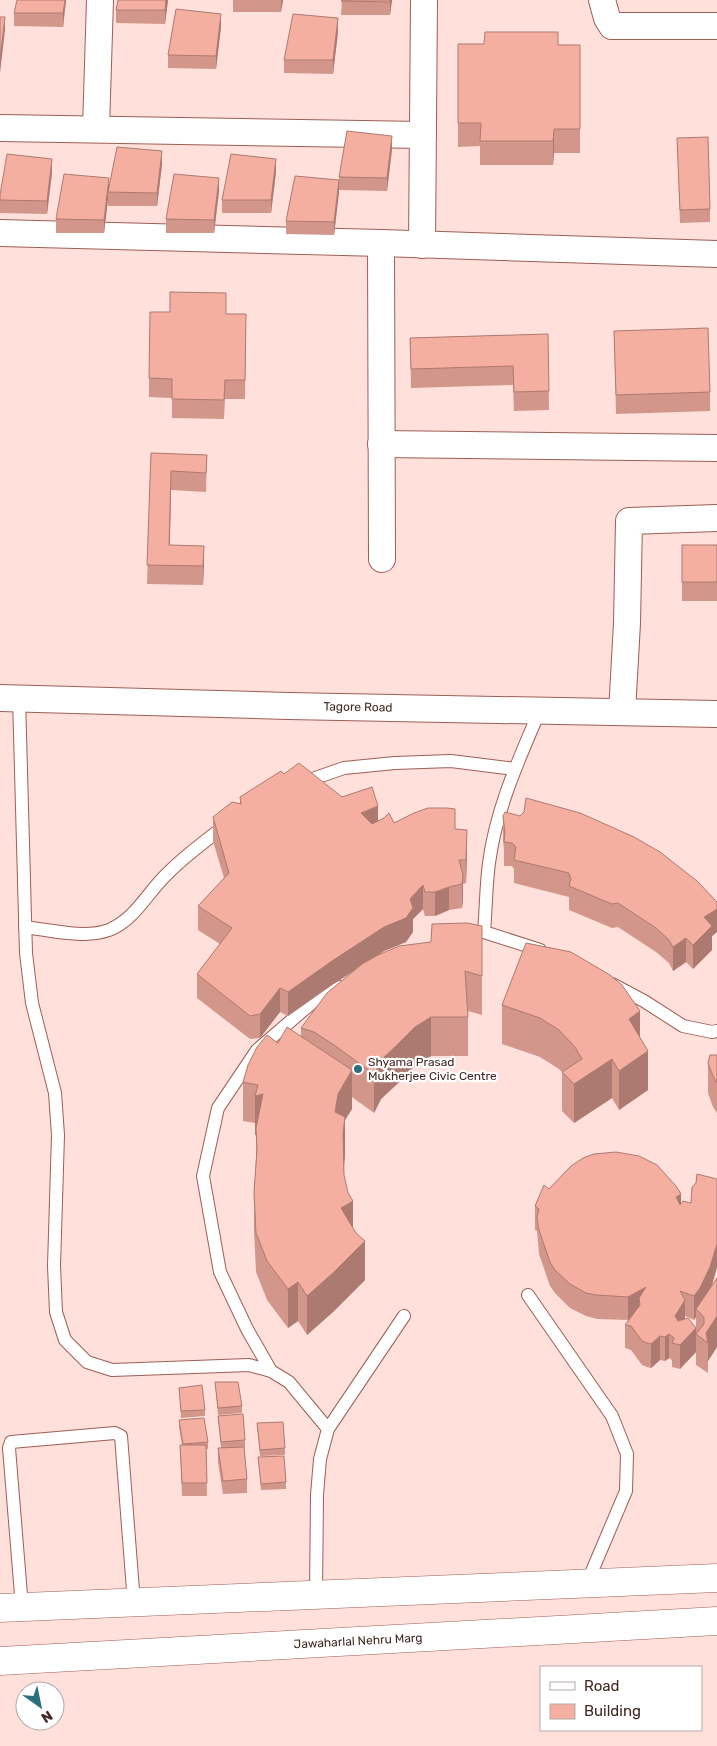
<svg xmlns="http://www.w3.org/2000/svg" width="717" height="1746" font-family="Rubik,sans-serif">
<style>
.lines{fill:none;stroke-linecap:round;stroke-linejoin:round}
.service-casing{stroke:#9e5e53;stroke-width:14}
.minor-casing{stroke:#9e5e53;stroke-width:28}
.secondary-casing{stroke:#9e5e53;stroke-width:29}
.service{stroke:#fff;stroke-width:12}
.minor{stroke:#fff;stroke-width:26}
.secondary{stroke:#fff;stroke-width:28}
.wall{fill:#d3968a;fill-rule:evenodd}
.shaded-wall{fill:#ac7a71}
.building{fill:#f5afa1;stroke:#ac7a71}
.poi-dot{fill:#29707c;stroke:#fff;stroke-width:2}
.labels{text-anchor:middle;stroke-width:4.5;stroke-linejoin:round;paint-order:stroke}
.street-label{font-size:12px;fill:#422722;stroke:#fff}
.poi-label{font-size:12px;fill:#422722;stroke:#fff;text-anchor:start}
</style>
<rect width="100%" height="100%" fill="#ffe0db"/>
<g class="lines">
<defs>
<g id="service">
<polyline points="19,698 26,953 32,1003 55,1093 58,1135 54,1266 56,1312 65,1340 87,1362 112,1370 249,1365 271,1371"/>
<polyline points="301,783 344,768 395,763 451,761 515,769"/>
<path d="M25,927C50,930 85,939 109,930C136,919 148,891 169,872C186,855 205,841 225,826"/>
<path d="M484,932C486,909 486,885 489,863C496,809 519,759 540,710"/>
<polyline points="466,936 484,932 540,950"/>
<polyline points="612,984 644,1001 683,1026 712,1032 717,1031"/>
<polyline points="528,1295 612,1416 627,1454 626,1491 587,1583"/>
<polyline points="328,1429 289,1382 271,1371 247,1329 220,1272 203,1176 218,1108 257,1050 314,1001 340,987"/>
<polyline points="316,1595 317,1495 320,1459 328,1429 404,1316"/>
<polyline points="22,1607 9,1448 11,1442 115,1433 121,1436 134,1603"/>
</g>
<g id="minor">
<polyline points="602,0 607,18 612,26 717,26"/>
<polyline points="0,128 423,135"/>
<polyline points="96,128 100,0"/>
<polyline points="0,233 381,243 717,254"/>
<polyline points="381,243 382,559"/>
<polyline points="422,245 424,0"/>
<polyline points="381,444 717,448"/>
<polyline points="0,698 288,706 717,714"/>
<polyline points="622,712 627,623 629,521 717,518"/>
</g>
<g id="secondary">
<polyline points="0,1608 717,1578"/>
<polyline points="0,1661 717,1621"/>
</g>
</defs>
<use href="#service" class="service-casing"/>
<use href="#minor" class="minor-casing"/>
<use href="#secondary" class="secondary-casing"/>
<use href="#service" class="service"/>
<use href="#minor" class="minor"/>
<use href="#secondary" class="secondary"/>
</g>
<g class="wall">
<polygon points="66,0 63,27 14,26 14,13"/>
<polygon points="168,0 165,24 116,23 116,10"/>
<polygon points="233,0 283,0 281,12 233,12"/>
<polygon points="342,0 392,0 390,15 341,15"/>
<polygon points="221,27 216,69 168,68 168,55"/>
<polygon points="338,32 333,74 284,73 284,60"/>
<polygon points="458,44 580,45 580,153 554,153 553,165 480,165 480,146 458,147"/>
<polygon points="677,138 710,209 710,222 680,223"/>
<polygon points="392,149 387,191 339,190 334,235 286,234 286,221 339,180 339,177"/>
<polygon points="162,164 157,206 108,206 108,199 104,233 56,233 56,219 109,187"/>
<polygon points="52,172 47,214 0,213 0,195"/>
<polygon points="276,172 271,213 222,213 222,200"/>
<polygon points="219,191 214,233 166,233 166,219"/>
<polygon points="226,314 246,333 245,399 225,399 224,419 172,418 172,398 149,397 149,378"/>
<polygon points="614,331 710,392 710,411 616,414"/>
<polygon points="548,334 549,410 514,411 513,385 411,388 410,338"/>
<polygon points="151,453 207,455 206,492 171,490 170,546 204,565 203,585 147,584"/>
<polygon points="717,545 717,601 682,601 682,582"/>
<polygon points="284,774 342,797 378,821 455,829 467,854 466,883 463,884 463,899 462,908 449,910 435,916 425,916 423,909 413,919 413,932 406,942 384,951 376,956 431,942 482,926 482,1015 468,1011 468,1056 431,1056 415,1066 396,1085 381,1099 374,1113 352,1097 352,1109 345,1120 345,1156 344,1167 344,1175 353,1228 365,1280 333,1312 307,1335 298,1321 288,1328 267,1300 256,1272 254,1231 254,1192 256,1159 256,1134 255,1135 255,1123 243,1121 243,1082 278,1043 301,1036 301,1028 355,970 332,985 288,1016 280,1012 260,1038 250,1039 197,998 197,974 220,944 198,930 198,906 224,878 213,841 213,817 240,804 240,797"/>
<polygon points="503,816 717,902 717,932 712,936 712,950 693,969 686,962 673,971 669,963 656,952 618,927 612,928 569,910 569,897 514,883 514,869 512,866 504,866 504,849 503,840"/>
<polygon points="502,1005 640,1038 648,1090 619,1110 612,1098 574,1123 562,1111 562,1072 559,1069 540,1057 502,1044"/>
<polygon points="717,1055 717,1113 713,1107 708,1093 708,1063"/>
<path d="M717,1179V1267L712,1286L717,1278V1347L708,1361V1373L696,1365V1352L680,1369L672,1367V1360L669,1358L665,1361L660,1360L651,1368L647,1367L642,1365L631,1350L625,1348V1325L629,1320L597,1319L586,1316L570,1308L555,1293L550,1286L539,1254L537,1231L535,1230V1206L549,1189L681,1204L691,1203ZM685,1316L694,1320L696,1317V1328L685,1319Z"/>
<polygon points="215,1382 242,1406 242,1413 218,1415"/>
<polygon points="179,1388 205,1410 205,1416 181,1418"/>
<polygon points="218,1416 245,1440 245,1447 244,1447 247,1479 247,1493 223,1494 218,1462 218,1448 221,1448"/>
<polygon points="179,1420 208,1442 208,1449 206,1449 207,1496 182,1496 180,1445 182,1445 179,1427"/>
<polygon points="257,1423 285,1448 285,1455 260,1456"/>
<polygon points="258,1457 286,1482 286,1489 261,1490"/>
</g>
<g class="shaded-wall">
<polygon points="65,0 66,0 63,27 63,13"/>
<polygon points="166,0 168,0 165,24 165,10"/>
<polygon points="281,0 283,0 281,12"/>
<polygon points="390,0 392,0 390,15"/>
<polygon points="221,14 221,27 216,69 216,56"/>
<polygon points="5,17 5,30 0,73 0,59"/>
<polygon points="338,18 338,32 333,74 333,60"/>
<polygon points="554,129 554,153 553,165 553,141"/>
<polygon points="392,136 392,149 387,191 387,178"/>
<polygon points="162,151 162,164 157,206 157,193"/>
<polygon points="52,159 52,172 47,214 47,201"/>
<polygon points="276,159 276,172 271,213 271,200"/>
<polygon points="109,178 109,191 108,192 108,199 104,233 104,220"/>
<polygon points="219,178 219,191 214,233 214,220"/>
<polygon points="339,180 339,193 334,235 334,222"/>
<polygon points="171,471 171,490 169,564 169,545"/>
<polygon points="204,546 204,565 203,585 203,566"/>
<polygon points="378,806 378,830 361,813"/>
<polygon points="467,830 467,854 466,883 466,860"/>
<polygon points="463,875 463,899 462,908 462,884"/>
<polygon points="423,885 423,909 413,919 413,932 406,942 384,951 332,985 288,1016 288,992 410,899"/>
<polygon points="449,887 449,910 435,916 435,892"/>
<polygon points="717,909 717,932 712,936 712,950 693,969 693,945 704,917"/>
<polygon points="686,938 686,962 673,971 673,947"/>
<polygon points="280,988 280,1012 260,1038 260,1014"/>
<polygon points="640,1011 640,1050 629,1019"/>
<polygon points="431,1017 431,1056 415,1066 396,1085 381,1099 374,1113 374,1074 381,1060 415,1027"/>
<polygon points="648,1051 648,1090 619,1110 619,1071"/>
<polygon points="612,1059 612,1098 574,1123 574,1084"/>
<polygon points="352,1070 352,1109 345,1120 345,1156 343,1172 335,1112 338,1094"/>
<polygon points="263,1094 263,1133 255,1135 255,1096"/>
<polygon points="681,1194 681,1218 676,1197"/>
<polygon points="353,1201 353,1240 341,1208"/>
<polygon points="365,1241 365,1280 333,1312 307,1335 307,1296"/>
<polygon points="717,1244 717,1267 710,1291 696,1309 696,1317 694,1320 694,1296"/>
<polygon points="298,1282 298,1321 288,1328 288,1289"/>
<polygon points="646,1287 640,1305 639,1298 639,1315 628,1321 628,1297"/>
<polygon points="685,1300 685,1323 675,1340 675,1316"/>
<polygon points="717,1316 717,1347 708,1361 708,1343 706,1333"/>
<polygon points="696,1328 696,1352 680,1369 680,1345"/>
<polygon points="669,1334 669,1358 665,1361 665,1337"/>
<polygon points="660,1336 660,1360 651,1368 651,1344"/>
</g>
<g class="building">
<polygon points="17,0 65,0 63,13 14,13"/>
<polygon points="118,0 166,0 165,10 116,10"/>
<polygon points="342,0 390,0 390,2 341,1"/>
<polygon points="176,9 221,14 216,56 168,55"/>
<polygon points="293,14 338,18 333,60 284,60"/>
<polygon points="0,17 5,17 0,59"/>
<polygon points="485,32 558,32 558,45 580,45 580,129 554,129 553,141 480,141 481,123 458,123 458,44 484,44"/>
<polygon points="347,131 392,136 387,178 339,177"/>
<polygon points="708,137 710,209 680,210 677,138"/>
<polygon points="117,147 162,151 157,193 108,192"/>
<polygon points="7,154 52,159 47,201 0,200 0,195"/>
<polygon points="231,154 276,159 271,200 222,200"/>
<polygon points="64,174 109,178 104,220 56,219"/>
<polygon points="174,174 219,178 214,220 166,219"/>
<polygon points="295,176 339,180 334,222 286,221"/>
<polygon points="170,292 226,293 226,314 246,314 245,380 225,380 224,400 172,399 172,379 149,378 150,312 170,312"/>
<polygon points="708,328 710,392 616,395 614,331"/>
<polygon points="548,334 549,391 514,392 513,366 411,369 410,338"/>
<polygon points="151,453 207,455 206,473 171,471 169,545 204,546 203,566 147,565"/>
<rect x="682" y="545" width="35" height="37"/>
<polygon points="299,763 342,797 372,787 378,806 361,813 372,824 384,818 389,813 394,823 414,813 428,808 447,808 455,809 455,829 467,830 466,860 459,860 463,875 462,884 449,887 435,892 425,892 423,885 410,899 413,908 406,918 384,927 332,961 288,992 280,988 260,1014 250,1016 197,974 232,928 198,906 229,873 213,817 232,802 241,804 240,797 281,771 284,774"/>
<polygon points="526,798 580,813 634,837 660,852 697,881 717,902 717,909 704,917 712,926 693,945 686,938 673,947 669,940 656,928 618,903 612,904 569,886 571,879 569,873 514,860 516,847 512,843 504,842 505,832 503,816 505,812 520,816 524,812"/>
<polygon points="467,923 482,926 482,976 465,971 468,1017 431,1017 415,1027 396,1046 381,1060 374,1074 334,1045 314,1032 301,1028 327,993 362,964 378,955 399,946 431,942 432,924"/>
<polygon points="526,943 571,952 610,975 622,985 640,1011 629,1019 648,1051 619,1071 612,1059 574,1084 562,1072 582,1059 575,1047 559,1030 540,1018 502,1005"/>
<polygon points="287,1027 352,1070 338,1094 335,1112 345,1117 343,1133 344,1175 348,1193 353,1201 341,1208 356,1233 365,1241 333,1273 307,1296 298,1282 288,1289 267,1261 256,1233 254,1192 257,1150 256,1128 263,1094 255,1096 258,1085 243,1082 248,1065 257,1047 267,1035 278,1043"/>
<polygon points="710,1055 717,1055 717,1083 713,1076 708,1063"/>
<polygon points="616,1152 639,1156 657,1165 676,1186 681,1194 676,1197 680,1205 683,1201 691,1203 692,1187 696,1183 697,1174 717,1179 717,1244 710,1267 700,1288 694,1296 680,1291 685,1300 675,1316 678,1321 688,1318 696,1328 680,1345 672,1343 674,1338 669,1334 665,1337 660,1336 651,1344 647,1343 642,1341 631,1326 625,1325 640,1305 639,1298 646,1287 628,1297 597,1295 586,1293 570,1284 555,1270 550,1262 539,1230 537,1218 539,1209 535,1206 544,1185 549,1189 571,1166 583,1158 594,1154"/>
<polygon points="717,1278 717,1316 706,1333 708,1343 696,1334 704,1324 704,1317 696,1309"/>
<polygon points="215,1382 238,1382 242,1406 218,1408"/>
<polygon points="202,1385 205,1410 181,1411 179,1388"/>
<polygon points="243,1414 245,1440 221,1442 218,1416"/>
<polygon points="204,1418 208,1442 183,1444 179,1420"/>
<polygon points="283,1422 285,1448 260,1450 257,1423"/>
<polygon points="180,1445 206,1445 207,1483 182,1483"/>
<polygon points="244,1447 247,1479 223,1481 218,1448"/>
<polygon points="284,1456 286,1482 261,1484 258,1457"/>
</g>
<circle class="poi-dot" cx="358" cy="1069" r="5"/>
<g class="labels">
<g class="street-label">
<text transform="translate(358 707) rotate(1)" y="4">Tagore Road</text>
<text transform="translate(358 1641) rotate(-3)" y="4">Jawaharlal Nehru Marg</text>
</g>
<g class="poi-label">
<text x="368" y="1066">Shyama Prasad<tspan x="368" dy="14">Mukherjee Civic Centre</tspan></text>
</g>
</g>
<rect x="540" y="1666" width="162" height="65" fill="#ffffff" stroke="#b3a9a7"/>
<rect x="550" y="1682" width="25" height="8" fill="#ffffff" stroke="#b3a9a7"/>
<text x="584" y="1691" font-size="15" fill="#422722">Road</text>
<rect x="550" y="1704" width="25" height="15" fill="#f5afa1" stroke="#b3a9a7"/>
<text x="584" y="1716" font-size="15" fill="#422722">Building</text>
<g transform="translate(40 1706) rotate(147)"><circle r="24" fill="#ffffff" stroke="#b3a9a7"/>
<path d="M0-4L9 19L0 12L-9 19Z" fill="#29707c"/>
<text y="-8" font-size="14" font-weight="bold" text-anchor="middle" fill="#422722">N</text>
</g>
</svg>
